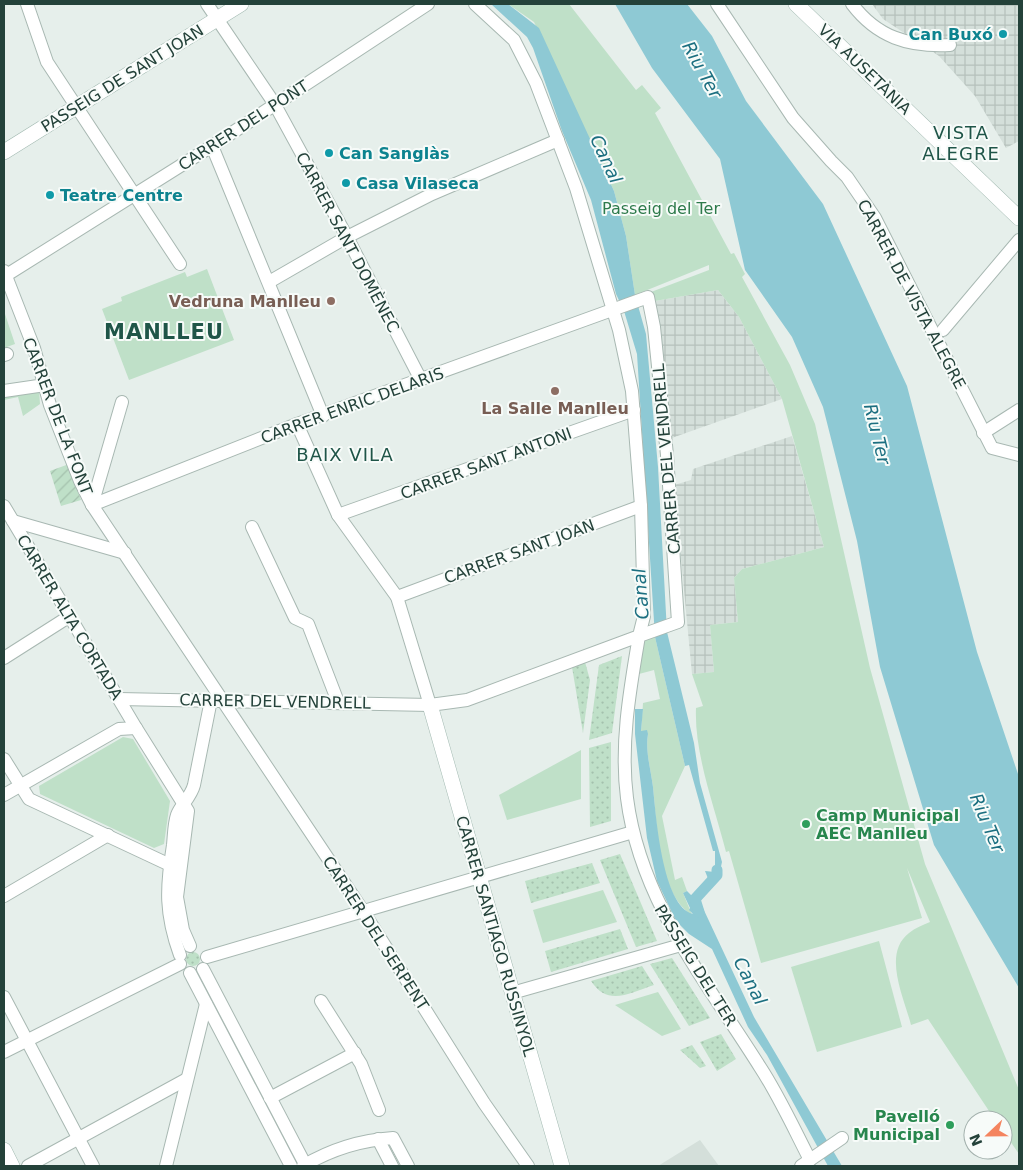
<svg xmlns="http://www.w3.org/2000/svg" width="1023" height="1170" font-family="'DejaVu Sans',sans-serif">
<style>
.built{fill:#d4dfda}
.industrial{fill:url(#industrial-grid)}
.grass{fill:url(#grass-dots)}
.park{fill:#bfe0c8}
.garden{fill:url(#garden-furrows)}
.water{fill:#8ec9d4}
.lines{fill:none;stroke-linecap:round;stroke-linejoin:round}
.canal{stroke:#8ec9d4;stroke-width:11}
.street-casing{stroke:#a8b8b2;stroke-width:14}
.secondary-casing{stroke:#a4bbb3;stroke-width:16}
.street{stroke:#fff;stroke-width:12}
.secondary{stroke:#fff;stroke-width:15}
.culture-dot{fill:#0f9aa8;stroke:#f7fbf9;stroke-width:2}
.education-dot{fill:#8d6e63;stroke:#f7fbf9;stroke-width:2}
.leisure-dot{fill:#2e9e5b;stroke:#f7fbf9;stroke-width:2}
.labels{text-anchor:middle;stroke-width:4;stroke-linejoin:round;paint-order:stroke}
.culture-label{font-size:16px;font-weight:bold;fill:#0d838f;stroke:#f7fbf9;text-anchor:start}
.street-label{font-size:16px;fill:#24423a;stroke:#f7fbf9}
.park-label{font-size:16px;fill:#2d7a4b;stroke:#f7fbf9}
.education-label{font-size:16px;font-weight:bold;fill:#785e54;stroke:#f7fbf9;text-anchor:end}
.leisure-label{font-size:16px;font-weight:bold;fill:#27864d;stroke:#f7fbf9;text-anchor:start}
.water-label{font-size:18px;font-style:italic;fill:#1c6f80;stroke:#f7fbf9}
.neighbourhood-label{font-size:18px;letter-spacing:1px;fill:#1f5548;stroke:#f7fbf9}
.district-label{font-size:21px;font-weight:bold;letter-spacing:1px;fill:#1f5548;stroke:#f7fbf9}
</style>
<defs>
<pattern id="industrial-grid" width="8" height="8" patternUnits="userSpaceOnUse" patternTransform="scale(1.25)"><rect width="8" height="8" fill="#d4dfda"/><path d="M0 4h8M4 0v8" fill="none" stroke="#b6c1bc"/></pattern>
<pattern id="grass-dots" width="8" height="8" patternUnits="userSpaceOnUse" patternTransform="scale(1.25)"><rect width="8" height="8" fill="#bfe0c8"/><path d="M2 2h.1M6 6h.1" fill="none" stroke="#a4c1ad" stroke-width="1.8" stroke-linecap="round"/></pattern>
<pattern id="garden-furrows" width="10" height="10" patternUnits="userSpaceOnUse" patternTransform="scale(1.25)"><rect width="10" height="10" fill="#bfe0c8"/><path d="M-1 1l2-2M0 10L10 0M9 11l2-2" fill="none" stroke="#a4c1ad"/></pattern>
</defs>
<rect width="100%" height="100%" fill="#e6efeb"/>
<polygon class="built" points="700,1140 719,1166 658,1166"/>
<g class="industrial">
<polygon points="872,4 1019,4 1019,141 1006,148 975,96 939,56 883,19"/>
<polygon points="718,290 739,317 782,399 669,439 655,301"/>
<polygon points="792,436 824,547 742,569 734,578 738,622 710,625 714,672 692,674 674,485 691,480 693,469"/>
</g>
<g class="grass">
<polygon points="622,656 612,733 589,740 599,665"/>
<polygon points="585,662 590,680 583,733 572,667"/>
<polygon points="611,742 611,821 590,827 589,748"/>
<polygon points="620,854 657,941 636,947 600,860"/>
<polygon points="592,863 600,883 531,903 525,881"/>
<polygon points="620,929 628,949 551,972 545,951"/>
<circle cx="193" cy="959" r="7"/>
<polygon points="672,958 710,1018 689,1026 650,964"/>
<path d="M642,966L654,985C629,993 608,1007 591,981Z"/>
<polygon points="721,1034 736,1059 717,1071 700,1042"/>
<polygon points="692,1045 706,1066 700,1068 680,1050"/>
</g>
<g class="park">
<path d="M508,4H569L636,90L642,85L661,108L655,113L731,254L734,253L745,274L742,277L790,365L815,424L870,668L925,864L1019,1090V1154L1003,1131V1120H995L928,1019L911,1025C904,997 882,954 909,933C915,928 923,925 930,922L907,868L922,918L761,963L729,851L726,852C715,808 694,754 696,708L703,706L692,674L714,672L710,625L738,622L734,578L742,569L824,547L782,399L739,317L718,290L655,301L651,292L709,270V265L635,295L626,236L614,191L534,22Z"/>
<polygon points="207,269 234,340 129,380 102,309 122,301 121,297 185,272 187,277"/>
<polygon points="4,311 15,344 4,348"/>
<polygon points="39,389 40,404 23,416 18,397 4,400 4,395"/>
<path d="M655,637L685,766L662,816L675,880L682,877L687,891L683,893L692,915C658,894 657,823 653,787C651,770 645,751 648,734L641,732L643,703L660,699L654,670L639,674L644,640Z"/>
<polygon points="123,737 133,739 170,801 164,844 154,848 40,794 39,786"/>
<polygon points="581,750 581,799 507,820 499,795"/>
<polygon points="603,890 617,922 543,943 533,910"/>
<polygon points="879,941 902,1027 817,1052 791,967"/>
<polygon points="658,992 681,1029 662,1036 615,1005"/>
</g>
<polygon class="garden" points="69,464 81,500 61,506 50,471"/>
<g class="water">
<polygon points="491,4 508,4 539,28 614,191 626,236 635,295 646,334 658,467 667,632 694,743 700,783 722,862 718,880 709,881 705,871 715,872 715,851 713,851 689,765 685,766 655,637 637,354 624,311 616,294 591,200 562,131 533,48 527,37"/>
<polygon points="615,4 687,4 712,36 746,101 823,204 907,386 977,652 1019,777 1019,988 934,845 880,667 857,541 823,407 792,337 745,270 720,159 652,68"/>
<path d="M635,709H643L641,731L647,730L648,734C645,751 651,770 653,787C656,815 662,906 693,914L689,910L690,908L683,893L687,891L702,906L754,1017L842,1166H828L767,1055L748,1027L712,949L689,934L676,921L657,881L647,838L635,734Z"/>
</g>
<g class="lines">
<polyline class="canal" points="699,912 695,899 717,875 717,870"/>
<defs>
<g id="street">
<polyline points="27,4 47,62 180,264"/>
<polyline points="207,4 274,103 347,237 421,380"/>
<polyline points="717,4 793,118 831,161 847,177 875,218 992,448 1019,455"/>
<path d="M852,4C877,37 908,47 950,45"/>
<polyline points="212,146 323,416"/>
<polyline points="4,271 34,348 50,405 80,481 92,505 363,911 484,1103 528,1166"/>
<polyline points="5,276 212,146 428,4"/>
<polyline points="269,282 347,237 432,194 558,140"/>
<polyline points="943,330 1019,240"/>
<polyline points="4,355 7,354"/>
<polyline points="4,391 45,385"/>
<polyline points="297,424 338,515 397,597 430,705"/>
<polyline points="983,433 1019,410"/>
<path d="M92,505L297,424L648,297L654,327L667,455L678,622L639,636C630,689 620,744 627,798C640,901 706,981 760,1067C779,1096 794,1129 810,1160"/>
<polyline points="92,505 122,402"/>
<polyline points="4,506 136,728"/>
<polyline points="338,515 634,410"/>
<polyline points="13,521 125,553"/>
<polyline points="252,527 295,618 308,624 338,702"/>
<polyline points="397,597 641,506"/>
<polyline points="4,658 70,616"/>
<polyline points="119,699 430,705 467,700 639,636 644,616 641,506 632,391 619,330 576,188 536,83 514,40 475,4"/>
<polyline points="4,759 29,799 170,865"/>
<polyline points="4,795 119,729 136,728 188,811 177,897 183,930 190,946"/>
<polyline points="4,896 108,835"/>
<path d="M180,955C165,914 166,888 173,845C174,835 174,824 177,815C180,806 191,797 194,785L211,700"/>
<polyline points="207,957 633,832"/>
<polyline points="203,969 306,1166"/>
<polyline points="190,973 291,1166"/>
<polyline points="512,993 681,945"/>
<polyline points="4,997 93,1166"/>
<polyline points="321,1001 361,1064 379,1110"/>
<polyline points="4,1052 180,964"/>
<polyline points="270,1098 355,1053"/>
<polyline points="378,1139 392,1166"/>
<polyline points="28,1166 187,1079"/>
<polyline points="166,1166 206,1004"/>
<path d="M303,1166C330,1150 362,1140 393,1138L408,1166"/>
<polyline points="801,1166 842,1138"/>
</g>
<g id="secondary">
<polyline points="796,4 1019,218"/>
<polyline points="4,152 241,4"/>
<polyline points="430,705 562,1166"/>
<polyline points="4,1150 12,1166"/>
</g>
</defs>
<use href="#street" class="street-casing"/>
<use href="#secondary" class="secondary-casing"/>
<use href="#street" class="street"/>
<use href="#secondary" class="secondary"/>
</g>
<g class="culture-dot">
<circle cx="1003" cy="34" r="5"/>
<circle cx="329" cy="153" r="5"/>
<circle cx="346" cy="183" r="5"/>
<circle cx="50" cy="195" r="5"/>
</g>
<g class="education-dot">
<circle cx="331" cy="301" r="5"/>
<circle cx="555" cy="391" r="5"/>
</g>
<g class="leisure-dot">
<circle cx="806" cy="824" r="5"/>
<circle cx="950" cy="1125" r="5"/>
</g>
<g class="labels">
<g class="culture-label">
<text x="993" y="40" text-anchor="end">Can Buxó</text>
<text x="339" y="159">Can Sanglàs</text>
<text x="356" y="189">Casa Vilaseca</text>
<text x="60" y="201">Teatre Centre</text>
</g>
<g class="street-label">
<text transform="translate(865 69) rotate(44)" y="6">VIA AUSETÀNIA</text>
<text transform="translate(122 78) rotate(-32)" y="6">PASSEIG DE SANT JOAN</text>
<text transform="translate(243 125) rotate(-33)" y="6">CARRER DEL PONT</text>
<text transform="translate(348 242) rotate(62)" y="6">CARRER SANT DOMÈNEC</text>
<text transform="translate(912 294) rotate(62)" y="6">CARRER DE VISTA ALEGRE</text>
<text transform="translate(352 405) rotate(-20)" y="6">CARRER ENRIC DELARIS</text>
<text transform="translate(58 416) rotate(69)" y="6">CARRER DE LA FONT</text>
<text transform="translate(666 459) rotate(-95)" y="6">CARRER DEL VENDRELL</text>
<text transform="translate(486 463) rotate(-20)" y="6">CARRER SANT ANTONI</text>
<text transform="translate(519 551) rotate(-20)" y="6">CARRER SANT JOAN</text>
<text transform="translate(70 617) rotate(59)" y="6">CARRER ALTA CORTADA</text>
<text transform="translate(275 701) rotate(1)" y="6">CARRER DEL VENDRELL</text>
<text transform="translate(376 933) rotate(57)" y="6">CARRER DEL SERPENT</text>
<text transform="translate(496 936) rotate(74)" y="6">CARRER SANTIAGO RUSSINYOL</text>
<text transform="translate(696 965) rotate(58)" y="6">PASSEIG DEL TER</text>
</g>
<g class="park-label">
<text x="661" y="214">Passeig del Ter</text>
</g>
<g class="education-label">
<text x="321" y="307">Vedruna Manlleu</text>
<text x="555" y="414" text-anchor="middle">La Salle Manlleu</text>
</g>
<g class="leisure-label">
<text x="816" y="821">Camp Municipal<tspan x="816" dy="18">AEC Manlleu</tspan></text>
<text x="940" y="1122" text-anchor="end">Pavelló<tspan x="940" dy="18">Municipal</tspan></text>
</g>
<g class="water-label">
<text transform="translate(702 70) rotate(61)" y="6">Riu Ter</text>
<text transform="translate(606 159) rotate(65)" y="6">Canal</text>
<text transform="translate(877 434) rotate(76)" y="6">Riu Ter</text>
<text transform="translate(641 594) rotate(-94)" y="6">Canal</text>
<text transform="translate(987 823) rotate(67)" y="6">Riu Ter</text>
<text transform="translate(750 981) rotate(63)" y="6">Canal</text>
</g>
<g class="neighbourhood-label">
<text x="961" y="139">VISTA<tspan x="961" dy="21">ALEGRE</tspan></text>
<text x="345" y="461">BAIX VILA</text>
</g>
<g class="district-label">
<text x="164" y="339">MANLLEU</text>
</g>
</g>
<rect width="1023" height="1170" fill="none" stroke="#24423a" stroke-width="10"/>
<g transform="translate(988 1135) rotate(248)"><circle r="24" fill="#f7fbf9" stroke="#a3b1ad"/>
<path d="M0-4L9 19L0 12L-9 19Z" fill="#f4845f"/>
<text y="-8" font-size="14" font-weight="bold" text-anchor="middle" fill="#24423a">N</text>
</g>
</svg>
